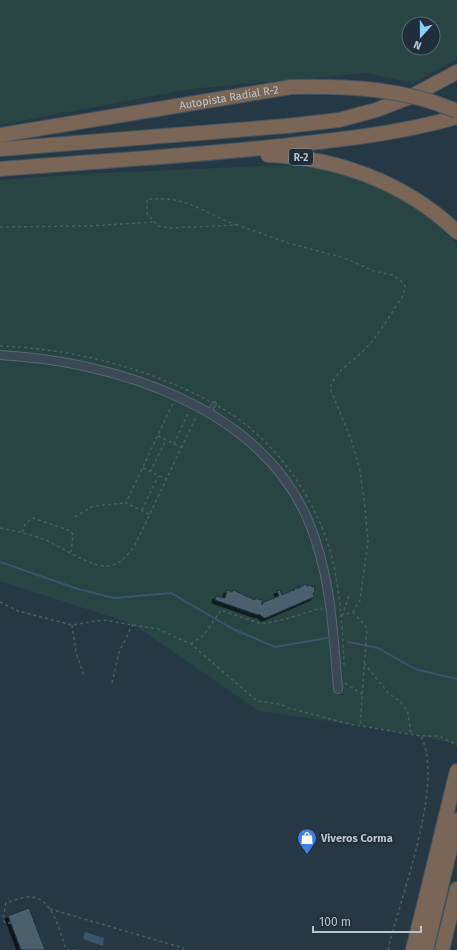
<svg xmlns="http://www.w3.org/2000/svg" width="457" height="950" font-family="'Fira Sans',sans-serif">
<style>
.green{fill:#284543;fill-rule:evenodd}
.water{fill:#38576b}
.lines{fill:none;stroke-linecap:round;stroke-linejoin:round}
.stream{stroke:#38576b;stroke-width:2}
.building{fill:#4c606c;stroke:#21303b;filter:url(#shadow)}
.service-casing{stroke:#596771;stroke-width:5.5}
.minor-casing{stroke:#596771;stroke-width:10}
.motorway-casing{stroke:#45545e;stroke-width:16}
.path{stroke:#46615f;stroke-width:1.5;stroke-dasharray:3 3;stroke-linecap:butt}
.service{stroke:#3a4953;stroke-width:4}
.minor{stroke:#3a4953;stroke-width:8}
.motorway{stroke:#7a6657;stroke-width:14}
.motorway-bridge-casing{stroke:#45545e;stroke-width:16;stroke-linecap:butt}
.motorway-bridge{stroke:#7a6657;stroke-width:14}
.labels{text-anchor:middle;stroke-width:4;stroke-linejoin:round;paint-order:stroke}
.shield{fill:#1f2e39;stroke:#8a97a1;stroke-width:1}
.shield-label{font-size:10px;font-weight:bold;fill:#b8c4cd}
.street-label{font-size:11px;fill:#b8c4cd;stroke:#1f2e39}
.poi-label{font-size:11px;font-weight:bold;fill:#b8c4cd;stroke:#1f2e39;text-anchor:start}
</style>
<defs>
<filter id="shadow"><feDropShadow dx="-3" dy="3" stdDeviation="0" flood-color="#0009"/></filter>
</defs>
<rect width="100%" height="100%" fill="#263844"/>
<g class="green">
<path d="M0,0H457V59L413,83L367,73L190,89L0,125ZM409,24H433V48H409Z"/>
<polygon points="282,165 322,169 364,181 393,194 431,219 457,244 457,745 410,733 259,711 133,624 0,581 0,180 85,174"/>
</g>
<polygon class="water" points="85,932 104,938 103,946 83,939"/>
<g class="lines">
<g class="stream">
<polyline points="0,562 78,589 114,598 171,593 233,629 275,647 327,638"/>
<polyline points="348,642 378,648 415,669 457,679"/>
</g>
</g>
<g class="building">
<polygon points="306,584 307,586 311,585 312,587 314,586 315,592 313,593 314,597 268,617 264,618 259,614 258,615 215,600 216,596 225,598 227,590 232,592 233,590 255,600 255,598 260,600 262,598 262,605 264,602 279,596 277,591 280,590 282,595 293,590 294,591 295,588 299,588 298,585 299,588"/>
<polygon points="29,908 45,950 21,950 8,916"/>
</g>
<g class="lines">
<defs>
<polyline id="service" points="209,413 214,404"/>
<path id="minor" d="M0,355C114,361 259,406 308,520C331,574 333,631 338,689"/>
<g id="motorway">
<path id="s1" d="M0,135L291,87"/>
<polyline points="0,149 286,126 339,120 376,110 410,97 457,72"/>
<path d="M268,155C338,158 406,183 457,232"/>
<path d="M0,169C97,161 194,156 290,145C346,139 402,133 457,117"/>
<polyline points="413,950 457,771"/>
<polyline points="426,950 457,820"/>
<polyline points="442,950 457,889"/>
</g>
</defs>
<use href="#service" class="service-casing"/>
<use href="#minor" class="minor-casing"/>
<use href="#motorway" class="motorway-casing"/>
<g class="path">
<path d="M237,225C217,218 199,206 179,201C169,198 157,199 147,199V213L158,226L171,228L237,225L288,243L344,258L374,271L392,275L400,280L405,286L403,296C391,313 379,335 365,349C352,363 336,370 330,388L352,442L360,471L365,508L368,541L360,600L353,612L338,616"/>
<polyline points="0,227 88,226 154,222"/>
<path d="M0,346C73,349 145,367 209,401"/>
<path d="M218,406C277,439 323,506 335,572C341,604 343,635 344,666"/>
<polyline points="158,436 181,447"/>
<polyline points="174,444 189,411"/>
<polyline points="143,468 166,479"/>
<polyline points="150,472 166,440"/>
<polyline points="142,510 158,476"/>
<polyline points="149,514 126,503 173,403"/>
<polyline points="75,517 93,506 126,503"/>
<path d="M0,528C16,531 30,534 45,540C62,547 90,567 108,566C121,565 128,554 135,545L197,415"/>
<polyline points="22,532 25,524 33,518 71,531 73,535 71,552"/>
<polyline points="0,602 18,611 72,625 103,620 158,629 191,644 257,701 280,704 289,708 349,724 421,736 439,736 457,745"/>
<polyline points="353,612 367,628 360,726"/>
<polyline points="342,616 350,593"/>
<polyline points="72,625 76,653 84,675"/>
<polyline points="191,644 204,635 221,610 262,624 286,619 321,608 323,612"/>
<polyline points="364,663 389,694 400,701 408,713 411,734"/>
<polyline points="112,683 119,652 133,624"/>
<polyline points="345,683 362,694"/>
<polyline points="50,909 183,948 183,950"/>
<path d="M11,923H5L3,919L6,903C13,901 21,897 28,897C53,895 60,933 66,950"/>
<polyline points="67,950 79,950"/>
<path d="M388,950C400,897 445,785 421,736"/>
</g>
<use href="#service" class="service"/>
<use href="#minor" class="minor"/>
<use href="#motorway" class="motorway"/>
<defs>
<path id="motorway-bridge" d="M291,87C348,86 404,88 457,111"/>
</defs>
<use href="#motorway-bridge" class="motorway-bridge-casing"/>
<use href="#motorway-bridge" class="motorway-bridge"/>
</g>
<defs>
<symbol id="shop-pin" viewBox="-11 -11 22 30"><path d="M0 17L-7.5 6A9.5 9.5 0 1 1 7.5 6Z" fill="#3f7fe0" stroke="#1f2e39"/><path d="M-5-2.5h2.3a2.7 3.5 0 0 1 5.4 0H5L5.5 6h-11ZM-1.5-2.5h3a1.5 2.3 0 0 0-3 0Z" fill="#fff"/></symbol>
</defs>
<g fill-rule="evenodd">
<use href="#shop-pin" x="296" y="827" width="22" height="30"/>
</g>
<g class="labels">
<rect class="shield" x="289" y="149" width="24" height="16" rx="3"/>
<g class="shield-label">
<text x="301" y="161">R-2</text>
</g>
<g class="street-label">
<text dy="4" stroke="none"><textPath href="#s1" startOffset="232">Autopista Radial R-2</textPath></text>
</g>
<g class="poi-label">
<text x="321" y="842">Viveros Corma</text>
</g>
</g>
<g transform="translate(421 36) rotate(201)"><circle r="19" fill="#1f2e39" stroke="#5c6a74"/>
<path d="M0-3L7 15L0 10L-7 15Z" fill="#8dccfd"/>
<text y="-6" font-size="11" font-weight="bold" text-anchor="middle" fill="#b8c4cd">N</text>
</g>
<path d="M313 926v6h108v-6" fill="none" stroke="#b8c4cd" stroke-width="2"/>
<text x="319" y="926" font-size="12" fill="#b8c4cd" stroke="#1f2e39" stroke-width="3" paint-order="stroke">100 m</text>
</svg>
